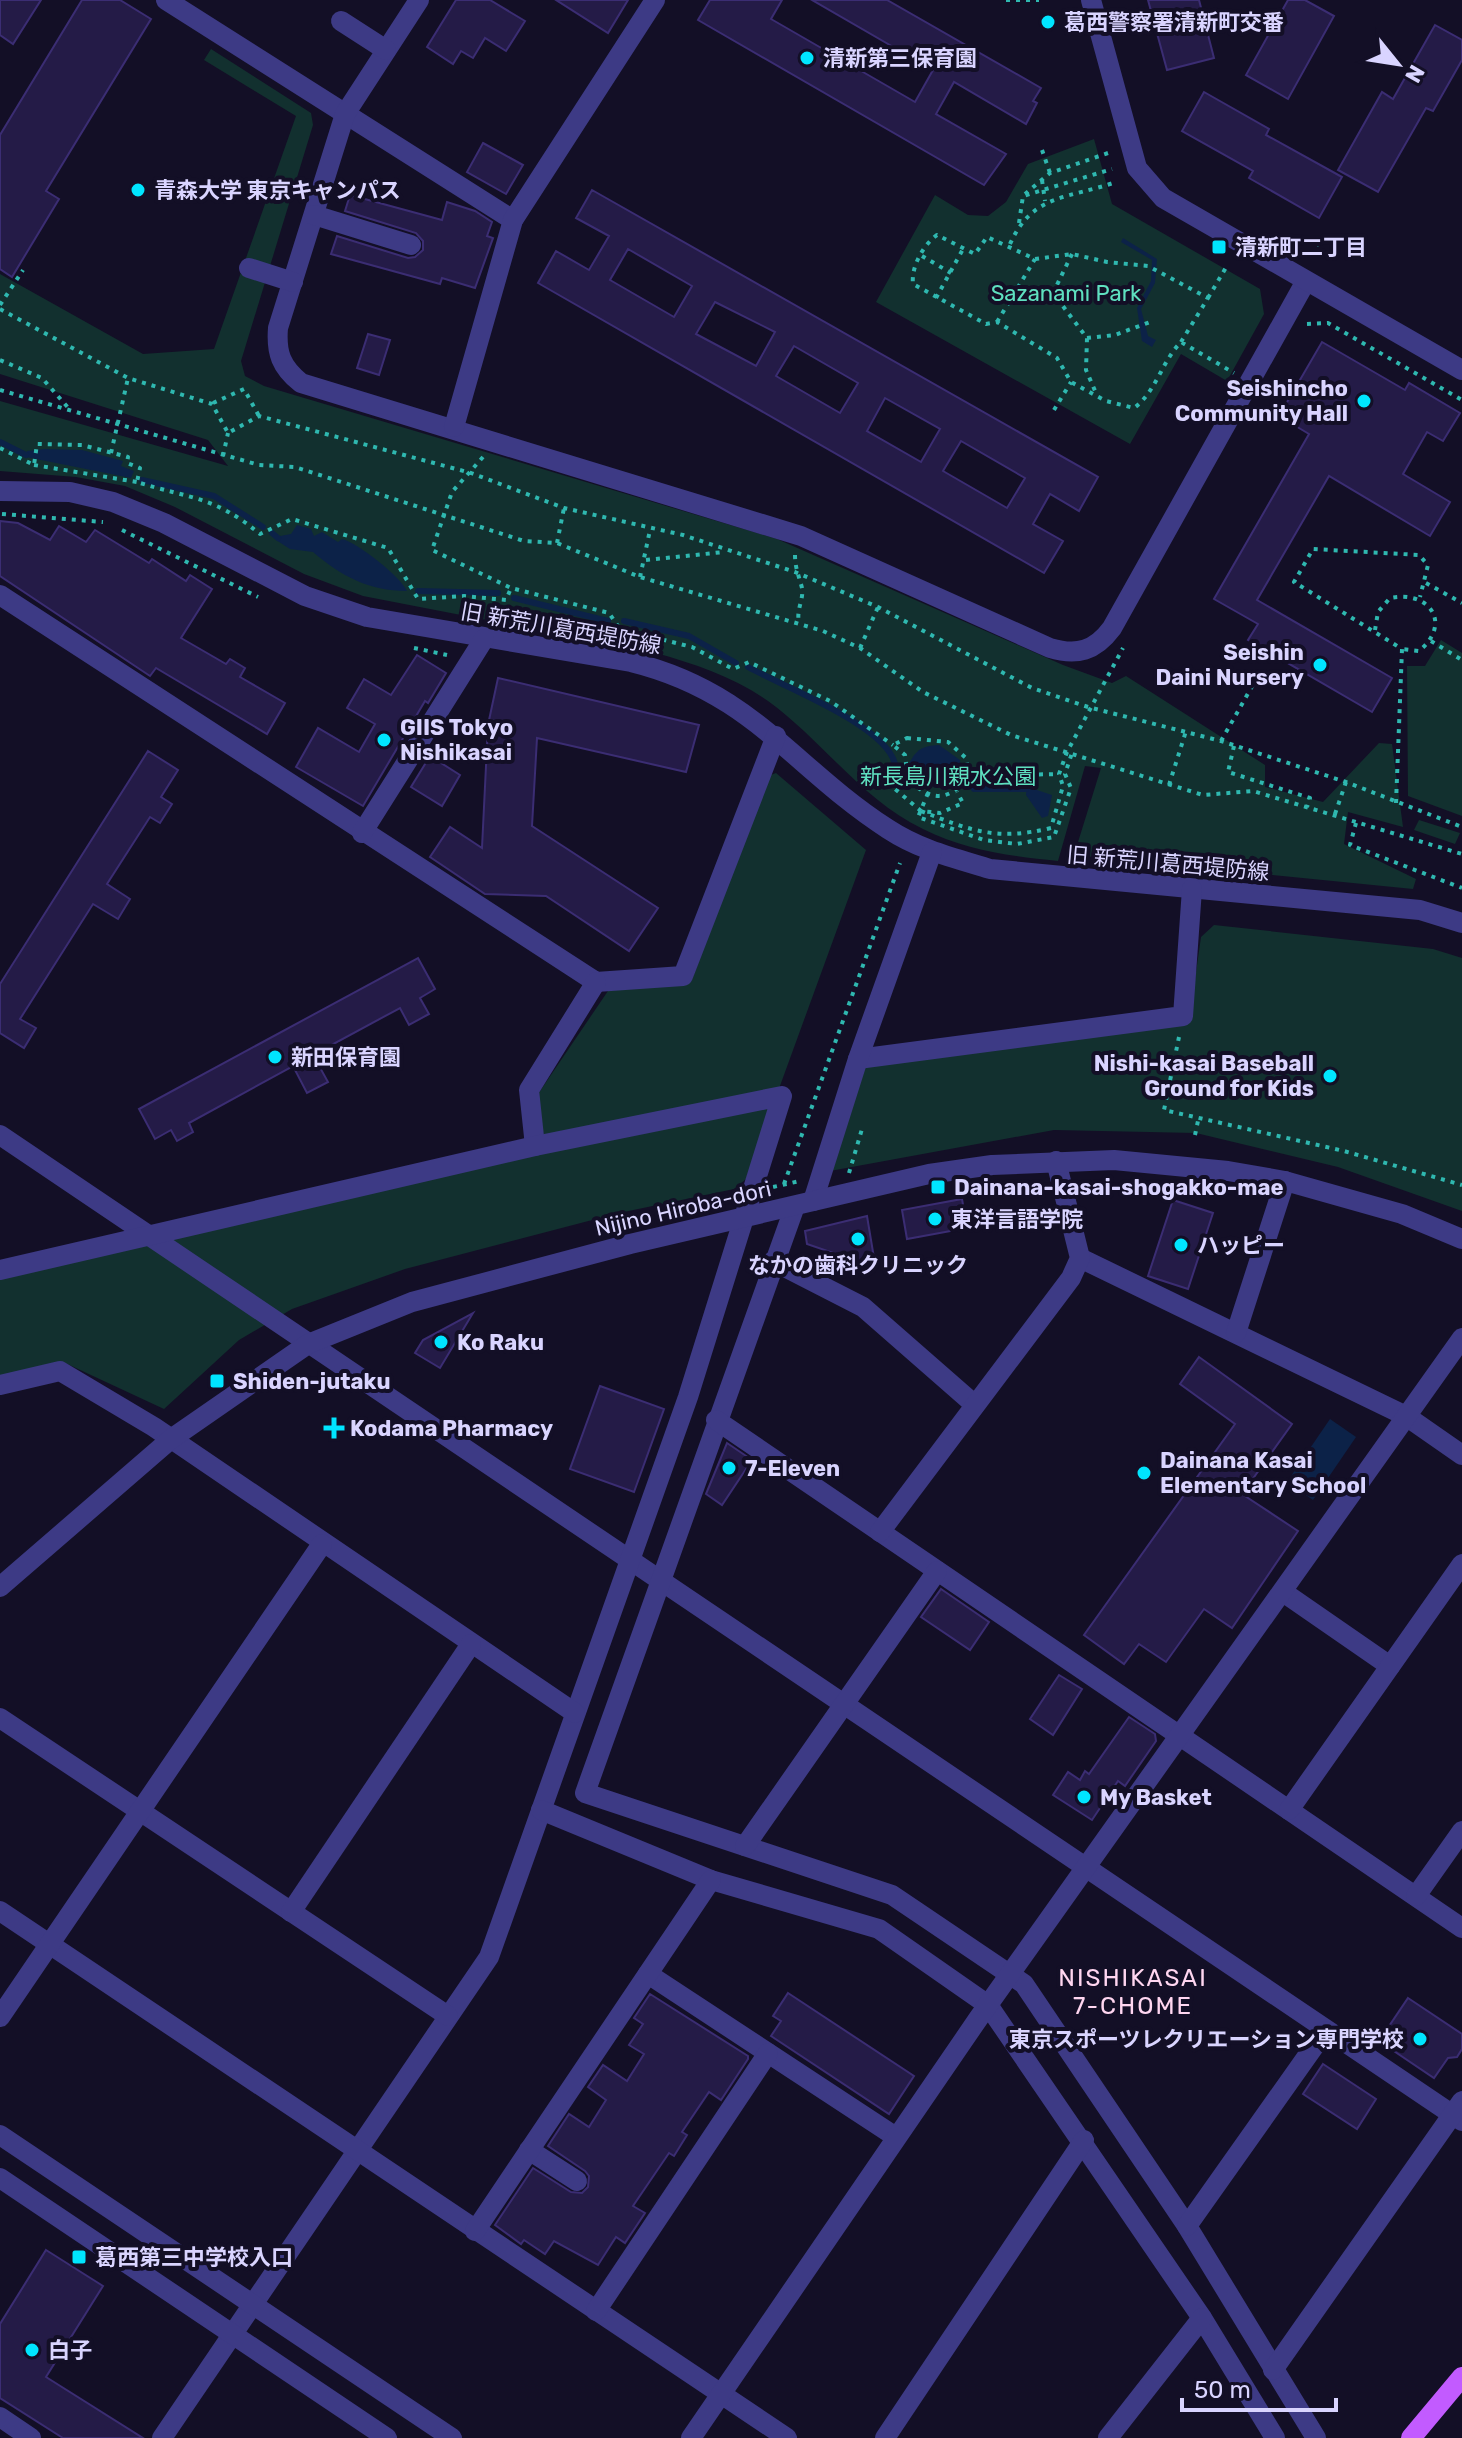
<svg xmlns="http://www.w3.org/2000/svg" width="1462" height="2438" font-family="Rubik,'Noto Sans JP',sans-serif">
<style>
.green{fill:#12302f}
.water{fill:#0c2248}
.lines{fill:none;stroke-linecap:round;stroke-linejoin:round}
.stream{stroke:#0c2248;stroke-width:6}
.building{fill:#241b47;stroke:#3b2d73;stroke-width:2;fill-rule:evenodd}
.path{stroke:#2fb8b0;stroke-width:4;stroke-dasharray:4 6;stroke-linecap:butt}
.minor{stroke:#3d3a85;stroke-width:20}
.major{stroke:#c25bff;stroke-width:20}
.poi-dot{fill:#00e5ff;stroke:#130f26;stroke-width:3}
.labels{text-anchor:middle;stroke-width:8;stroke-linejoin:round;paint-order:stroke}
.poi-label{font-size:22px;font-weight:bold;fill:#d9d4ff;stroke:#130f26;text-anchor:start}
.park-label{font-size:22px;fill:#5fe0c0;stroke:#130f26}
.street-label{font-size:22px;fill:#d9d4ff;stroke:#130f26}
.neighbourhood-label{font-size:24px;letter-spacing:2px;fill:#ffd6f0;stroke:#130f26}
</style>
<rect width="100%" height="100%" fill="#130f26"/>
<g class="green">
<path d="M211,49L311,113L313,125L241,361L245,376L264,386L777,539L1063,665L1112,683L1126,676L1265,765V787L1323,802L1379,743L1392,744L1403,827L1348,812L1344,844L1416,879L1413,889L1074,855L1101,768L1085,766L1058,861C1010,856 967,851 923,829C861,799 822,740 768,701C734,677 695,664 656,653L363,596L304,574L175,507L125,486L76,477L0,471V401L228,466L208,440L0,374V274L143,354L214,349L296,116L204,60Z"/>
<polygon points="1094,139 1112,204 1260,289 1264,314 1227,381 1181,354 1130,444 876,302 935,195 968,215 988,216 1006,202 1028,164"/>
<polygon points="1441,640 1462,653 1462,816 1408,796 1407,666 1425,666"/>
<polygon points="776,773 866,850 746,1179 734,1189 619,1213 405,1269 292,1309 239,1340 164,1409 63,1362 0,1376 0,1278 545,1146 538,1094 610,988 691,982 768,776"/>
<polygon points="1419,820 1460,833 1455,844 1414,830"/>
<polygon points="1214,925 1433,949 1462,958 1462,1211 1338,1167 1196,1133 1054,1130 830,1171 859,1059 1189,1022 1201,937"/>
</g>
<g class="water">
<polygon points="1123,238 1157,259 1155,283 1141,309 1148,336 1156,340 1152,347 1142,341 1137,308 1151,281 1152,260 1121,242"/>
<polygon points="44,449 82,450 123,461 121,466 134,471 131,478 26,457 27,451"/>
<path d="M297,525L311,529L314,536L322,532L338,542L342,539C358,543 401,577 407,591C369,591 341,576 313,552L290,549L276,540L280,536L291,534Z"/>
<path d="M939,745L960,760C961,774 959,780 947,787L923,781L909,764C916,749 923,746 939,745Z"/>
<polygon points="1027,782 1035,782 1034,789 1052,795 1048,816 1042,818 1026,795"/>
<polygon points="1330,1419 1356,1437 1313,1500 1287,1482"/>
</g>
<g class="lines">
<g class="stream">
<polyline points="0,442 26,455"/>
<polyline points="142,480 214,496 263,527"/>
<polyline points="272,533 278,538"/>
<polyline points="418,591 498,593"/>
<polyline points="514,598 608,621"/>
<polyline points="624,621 689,636 736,663"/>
<path d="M748,667C782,686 886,725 895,764"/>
<polyline points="974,789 1026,789"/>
</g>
</g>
<g class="building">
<polygon points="0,0 41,0 13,44 0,35"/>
<polygon points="82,0 120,0 151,19 46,191 59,199 12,277 0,269 0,135"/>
<polygon points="456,0 490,0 525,21 506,51 485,38 473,58 461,51 453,64 427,47"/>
<polygon points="556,0 628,0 608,33"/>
<polygon points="710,0 782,0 771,19 915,102 933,70 812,0 887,0 1041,88 1033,101 1037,103 1026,124 954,82 936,114 1006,154 984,185 698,20"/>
<polygon points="1148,0 1199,0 1214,58 1167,70"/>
<polygon points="1288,0 1305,0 1334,16 1288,99 1246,75"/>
<polygon points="1435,25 1462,40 1462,60 1433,111 1426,108 1378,192 1338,170 1382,92 1393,99"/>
<polygon points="1204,92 1269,129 1266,135 1342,177 1319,218 1249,178 1253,171 1182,131"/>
<polygon points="483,143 523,165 506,194 467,172"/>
<path d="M592,190L1098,477L1079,511L1050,494L1033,524L1063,541L1044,573L538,283L556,251L589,270L609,236L576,218ZM628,249L692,286L674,317L610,280ZM715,302L775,332L756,366L696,334ZM794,346L858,383L840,413L776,376ZM885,398L940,429L921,462L867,431ZM961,441L1025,478L1007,508L943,471Z"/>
<polygon points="350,195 442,220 447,202 475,211 492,222 487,236 493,238 475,288 442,278 440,284 331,254 337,236 408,258 415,257 423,250 423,241 416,233 345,211"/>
<polygon points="368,334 390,340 379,375 357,368"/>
<polygon points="1322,342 1405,390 1409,383 1460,413 1443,441 1427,432 1403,474 1450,502 1430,536 1329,476 1257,600 1392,678 1372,712 1248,640 1258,624 1214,599 1309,434 1279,416"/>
<polygon points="0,521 18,523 50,540 59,526 86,542 95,530 149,563 152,559 186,581 190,575 212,589 181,638 226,664 230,659 245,668 240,677 285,703 267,734 156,668 150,676 0,576"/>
<polygon points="417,655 446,673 428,703 425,701 363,806 296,767 318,728 359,752 375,724 347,708 364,679 391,695"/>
<polygon points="498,678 699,725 686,772 537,738 532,826 658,908 629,951 546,896 485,894 430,857 450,827 482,848 488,725"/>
<polygon points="148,751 178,770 161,797 172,804 160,823 150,817 107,884 130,899 118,919 93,904 20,1019 36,1028 24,1048 0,1033 0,984"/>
<polygon points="430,756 460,775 442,806 411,787"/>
<polygon points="418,958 435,989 420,998 429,1014 409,1025 400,1008 313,1055 328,1082 307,1093 293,1066 189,1123 193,1132 177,1141 171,1130 155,1139 139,1109"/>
<polygon points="962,1199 967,1228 907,1239 902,1210"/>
<polygon points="1173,1200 1213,1213 1188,1289 1148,1276"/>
<polygon points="867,1216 874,1258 849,1263 848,1258 807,1244 805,1231"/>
<polygon points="473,1313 440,1368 415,1353 423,1340"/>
<polygon points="1199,1357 1292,1424 1242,1494 1298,1531 1232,1628 1204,1609 1166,1662 1139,1644 1124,1664 1084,1635 1235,1424 1180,1384"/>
<polygon points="600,1386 664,1409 634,1492 570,1469"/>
<polygon points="727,1443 752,1460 722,1505 706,1494"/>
<polygon points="941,1589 989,1622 970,1650 921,1617"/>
<polygon points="1059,1675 1082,1689 1053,1735 1030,1719"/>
<polygon points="1129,1717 1155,1734 1156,1741 1125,1786 1118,1781 1092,1820 1053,1795 1068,1772 1080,1780 1085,1771 1089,1774"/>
<polygon points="788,1993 914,2076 889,2114 771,2036 781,2021 773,2016"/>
<polygon points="650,1994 748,2056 748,2059 721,2100 709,2092 682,2132 687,2135 674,2156 669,2153 633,2206 645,2213 625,2243 616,2237 598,2265 554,2241 545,2254 524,2240 521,2244 495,2225 533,2168 571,2192 582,2193 588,2187 589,2176 585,2171 548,2146 569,2114 589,2127 606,2100 588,2087 603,2065 627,2081 644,2054 629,2045 643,2024 634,2018"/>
<polygon points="1408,1998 1462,2034 1462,2049 1457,2057 1448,2058 1434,2078 1379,2041"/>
<polygon points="1323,2064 1376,2099 1357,2129 1303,2094"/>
<polygon points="46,2250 103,2286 46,2377 143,2438 63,2438 0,2398 0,2324"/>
</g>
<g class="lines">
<g class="path">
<polyline points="1006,0 1039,0"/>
<polyline points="1042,150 1050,173"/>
<polyline points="1042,180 1045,201"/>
<polyline points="1025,194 1050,173 1108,153"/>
<polyline points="1019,223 1023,196 1112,169"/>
<path d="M1010,244C1033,193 1068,199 1116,182"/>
<polyline points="1072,254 1053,293 1087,338 1086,370 1096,393"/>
<polyline points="1311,254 1320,240"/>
<polyline points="922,256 951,273"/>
<polyline points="936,298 963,249"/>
<polyline points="1208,298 1228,264"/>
<polyline points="0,305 23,270"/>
<polyline points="0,309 128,378 212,404 228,433 259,416 471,473 564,508 683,535 795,572 878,607 1032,688 1088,707 1221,741 1346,782 1462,827"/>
<polyline points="997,322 1035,259"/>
<polyline points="1307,324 1328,323 1462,400"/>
<polyline points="1087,338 1115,335 1150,322"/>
<path d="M1181,342L1208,298L1148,266L1107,262L1072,254L1035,259L987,237L975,254L937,235C923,245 911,267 913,284L986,324L997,322L1057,358L1071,382L1106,401L1134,408C1156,392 1162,361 1181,342L1234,373"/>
<polyline points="0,360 42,378 71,411"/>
<polyline points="0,390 259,465 295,467 524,541 557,543 640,577 823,631 860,648 923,692 1011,735 1203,795 1253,791 1462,854"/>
<polyline points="213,403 244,389 259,416"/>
<polyline points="1054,410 1071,382"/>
<path d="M0,448L34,465L37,444L82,445L128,457L127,463L140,468L137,482C191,499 214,496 260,534L292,519L388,548L418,599L464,596L506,600L511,588"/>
<polyline points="111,453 128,378"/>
<polyline points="223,456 228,433"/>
<polyline points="483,457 452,492 432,550 511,588 609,613 620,629 692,647 733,669 749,662 830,701 893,745"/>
<polyline points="34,465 137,482"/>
<polyline points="2,514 103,522"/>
<polyline points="122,530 258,597"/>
<polyline points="557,543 564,508"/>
<path d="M795,555C795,568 799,576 802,588C804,599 796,610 799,622"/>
<polyline points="646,560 724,552"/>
<polyline points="640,577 650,530"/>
<polyline points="1426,583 1462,603"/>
<path d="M1375,630L1378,612L1390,598C1429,590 1453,623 1419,651L1402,649"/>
<polyline points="1431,641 1462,660"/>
<polyline points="414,648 447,655"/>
<polyline points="860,648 878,607"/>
<path d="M907,738L948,742L966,758L969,776C949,802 931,802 908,779L905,755L893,745Z"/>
<polyline points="1221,741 1258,676"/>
<polyline points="1234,746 1228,772 1310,798 1307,807"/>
<polyline points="969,776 1059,774"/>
<polyline points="908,779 892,776 895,789 921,811 940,813 963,803 957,792"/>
<polyline points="1169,785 1186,731"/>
<polyline points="928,793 918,817 984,840 1017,844 1054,837 1071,788 1065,774 1072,753"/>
<polyline points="1396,803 1402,649 1294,582 1313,549 1419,555 1428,565 1420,597"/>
<path d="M921,811C972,831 996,841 1051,828L1063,786L1059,774L1067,752L1123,648"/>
<polyline points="1335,814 1346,782"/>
<polyline points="1356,823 1350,845 1462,888"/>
<polyline points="1179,1037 1164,1110 1344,1151 1462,1185"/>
<polyline points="1195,1135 1199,1116"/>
<polyline points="849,1173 862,1129"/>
<polyline points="784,1184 900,863"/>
<polyline points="773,1187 800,1181"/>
</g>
<g class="minor">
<polyline points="166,0 513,220"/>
<path d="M419,0L345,114L278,328C276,353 281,367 301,383L801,536L1050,648C1077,656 1095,651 1112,628L1306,281"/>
<polyline points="1091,0 1137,168 1163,198 1462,370"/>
<polyline points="341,21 386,50"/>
<polyline points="314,215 411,245"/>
<polyline points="249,268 293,282"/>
<polyline points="454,427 513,220 655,0"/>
<path d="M0,491L70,492L113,502L164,523L305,596L367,617L631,662C753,692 792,767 888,829C920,850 954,858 990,869L1420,910L1462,923"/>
<polyline points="0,595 596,982 683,976 776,736"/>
<polyline points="362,833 484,639"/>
<polyline points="858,1059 1183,1016 1192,889"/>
<polyline points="0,1135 1462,2121"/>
<polyline points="535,1146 529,1090 596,982"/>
<polyline points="813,1201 858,1059 932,852"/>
<polyline points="795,1206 585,1793 892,1895 1024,1984 1187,2226 1316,2438"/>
<polyline points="1080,1258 1406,1416 1462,1455"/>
<polyline points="773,1261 863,1307 975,1405"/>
<polyline points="0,1270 535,1146 782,1096 688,1397 489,1957 162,2438"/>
<polyline points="1236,1333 1285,1181"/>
<polyline points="0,1385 60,1371 154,1427 575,1713"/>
<polyline points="716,1420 1462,1928"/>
<polyline points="880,1532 1071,1278 1080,1258 1056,1161"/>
<polyline points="0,1587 171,1439 308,1344 412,1302 630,1244 929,1174 992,1165 1114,1160 1228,1171 1285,1181 1402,1214 1462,1239"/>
<polyline points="1283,1592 1390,1666"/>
<polyline points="0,1718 448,2016"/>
<polyline points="541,1810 711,1880 879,1929 988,2005 1202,2318 1275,2438"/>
<polyline points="1289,1810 1462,1564"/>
<polyline points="745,1846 937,1571"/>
<polyline points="1416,1896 1462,1831"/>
<polyline points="0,1911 787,2438"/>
<polyline points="291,1912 471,1644"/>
<polyline points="648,1974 896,2137"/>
<polyline points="0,2017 322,1544"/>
<polyline points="0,2135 452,2438"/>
<polyline points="529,2150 577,2181"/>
<polyline points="0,2178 387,2438"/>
<polyline points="1187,2226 1325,2031"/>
<polyline points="475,2231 711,1880"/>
<polyline points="596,2311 768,2053"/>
<polyline points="1273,2370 1462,2101"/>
<polyline points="0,2417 31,2438"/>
<polyline points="691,2438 978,2019 1462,1338"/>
<polyline points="885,2438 1084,2140"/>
<polyline points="1108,2438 1202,2318"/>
</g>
<polyline class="major" points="1411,2438 1462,2377"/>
</g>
<g class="poi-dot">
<circle cx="1048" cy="22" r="8"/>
<circle cx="807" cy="58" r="8"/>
<circle cx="138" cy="190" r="8"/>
<rect x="1211" y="239" width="16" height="16" rx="4"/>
<circle cx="1364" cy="401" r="8"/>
<circle cx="1320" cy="665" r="8"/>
<circle cx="384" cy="740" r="8"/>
<circle cx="275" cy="1057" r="8"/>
<circle cx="1330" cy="1076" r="8"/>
<rect x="930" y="1179" width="16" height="16" rx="4"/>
<circle cx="935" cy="1219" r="8"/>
<circle cx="858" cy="1239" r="8"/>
<circle cx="1181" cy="1245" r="8"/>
<circle cx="441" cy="1342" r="8"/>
<rect x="209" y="1373" width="16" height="16" rx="4"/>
<path d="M330 1416h8v8h8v8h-8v8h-8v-8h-8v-8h8z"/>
<circle cx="729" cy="1468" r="8"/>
<circle cx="1144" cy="1473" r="8"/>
<circle cx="1084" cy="1797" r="8"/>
<circle cx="1420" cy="2039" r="8"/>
<rect x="71" y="2249" width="16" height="16" rx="4"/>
<circle cx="32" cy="2350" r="8"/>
</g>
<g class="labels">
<g class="poi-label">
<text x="1064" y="30">葛西警察署清新町交番</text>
<text x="823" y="66">清新第三保育園</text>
<text x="154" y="198">青森大学 東京キャンパス</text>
<text x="1235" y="255">清新町二丁目</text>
<text x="1348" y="396" text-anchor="end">Seishincho<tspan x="1348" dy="25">Community Hall</tspan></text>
<text x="1304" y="660" text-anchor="end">Seishin<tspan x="1304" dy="25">Daini Nursery</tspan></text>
<text x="400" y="735">GIIS Tokyo<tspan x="400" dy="25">Nishikasai</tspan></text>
<text x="291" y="1065">新田保育園</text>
<text x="1314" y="1071" text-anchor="end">Nishi-kasai Baseball<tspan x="1314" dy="25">Ground for Kids</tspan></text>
<text x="954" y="1195">Dainana-kasai-shogakko-mae</text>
<text x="951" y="1227">東洋言語学院</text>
<text x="1197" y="1253">ハッピー</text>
<text x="858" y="1273" text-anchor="middle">なかの歯科クリニック</text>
<text x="457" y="1350">Ko Raku</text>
<text x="233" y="1389">Shiden-jutaku</text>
<text x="350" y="1436">Kodama Pharmacy</text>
<text x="1160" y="1468">Dainana Kasai<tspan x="1160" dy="25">Elementary School</tspan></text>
<text x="745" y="1476">7-Eleven</text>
<text x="1100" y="1805">My Basket</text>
<text x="1404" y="2047" text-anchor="end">東京スポーツレクリエーション専門学校</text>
<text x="95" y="2265">葛西第三中学校入口</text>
<text x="48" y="2358">白子</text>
</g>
<g class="park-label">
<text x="1066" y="301">Sazanami Park</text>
<text x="948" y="784">新長島川親水公園</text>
</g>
<g class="street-label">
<text transform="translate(561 628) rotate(10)" y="8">旧 新荒川葛西堤防線</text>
<text transform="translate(1168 863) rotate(5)" y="8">旧 新荒川葛西堤防線</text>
<text transform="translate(683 1208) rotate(-13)" y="8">Nijino Hiroba-dori</text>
</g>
<g class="neighbourhood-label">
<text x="1133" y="1986">NISHIKASAI<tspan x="1133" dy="28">7-CHOME</tspan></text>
</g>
</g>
<g transform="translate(1398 64) rotate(120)" stroke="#130f26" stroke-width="6" paint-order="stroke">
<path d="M0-6L14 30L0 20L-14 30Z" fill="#d9d4ff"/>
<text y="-12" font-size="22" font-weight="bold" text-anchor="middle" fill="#d9d4ff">N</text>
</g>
<path d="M1182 2398v12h154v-12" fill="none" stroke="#d9d4ff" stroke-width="4"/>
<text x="1194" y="2398" font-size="24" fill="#d9d4ff" stroke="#130f26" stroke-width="6" paint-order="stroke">50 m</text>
</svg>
